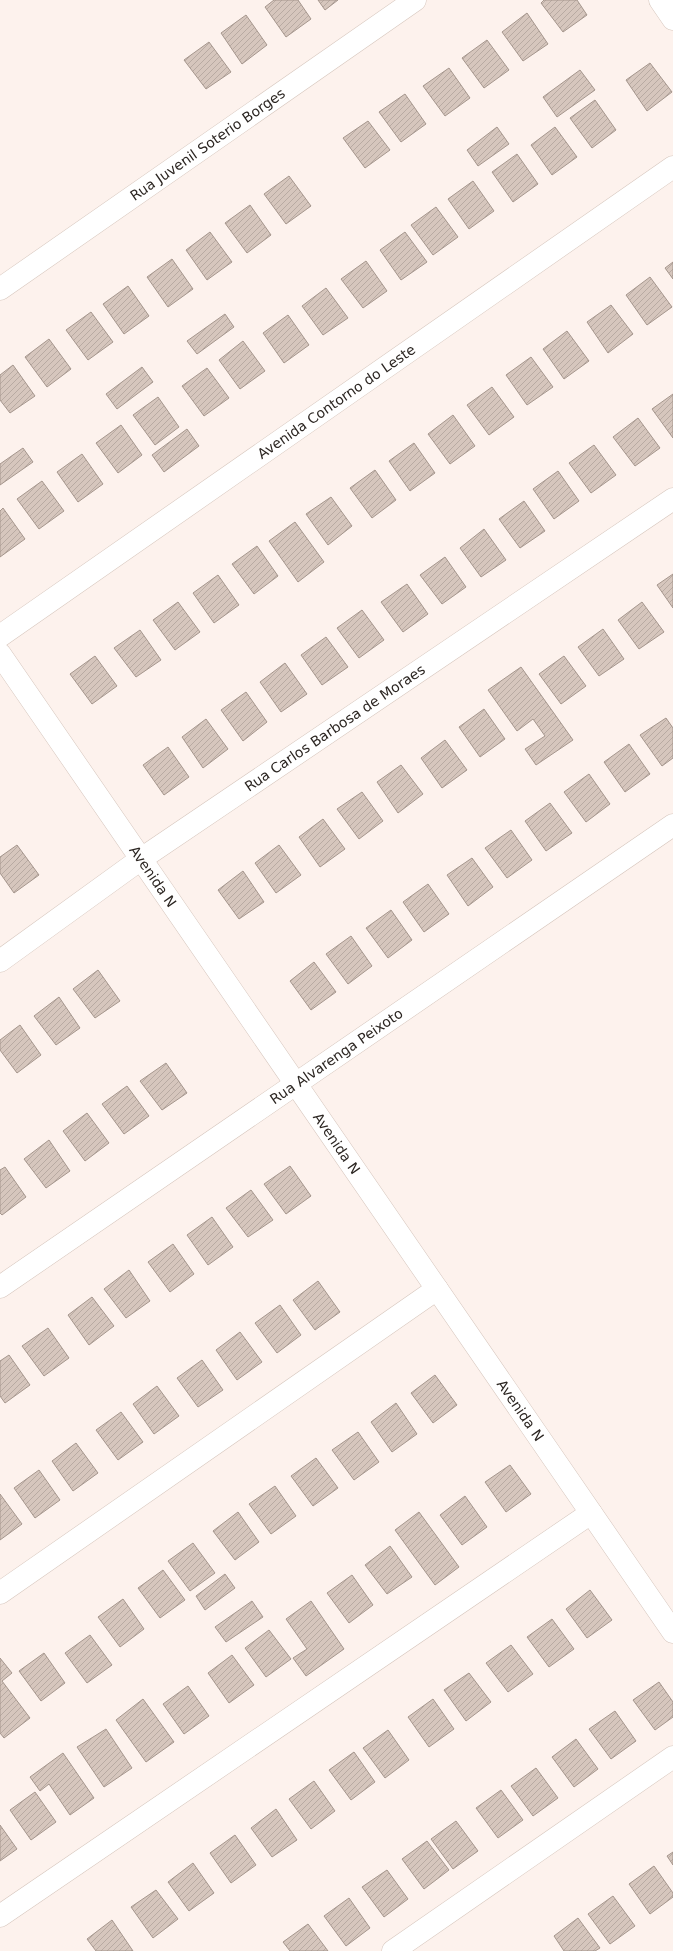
<svg xmlns="http://www.w3.org/2000/svg" width="673" height="1951" font-family="'DejaVu Sans',sans-serif">
<style>
.building{fill:url(#building-hatch);stroke:#a5968d}
.lines{fill:none;stroke-linecap:round;stroke-linejoin:round}
.minor-casing{stroke:#d6c6bd;stroke-width:23}
.minor{stroke:#fff;stroke-width:22}
.labels{text-anchor:middle;stroke-width:3.5;stroke-linejoin:round;paint-order:stroke}
.street-label{font-size:14px;fill:#2c2622;stroke:#fff}
</style>
<defs>
<pattern id="building-hatch" width="6" height="6" patternUnits="userSpaceOnUse"><rect width="6" height="6" fill="#d6c6bd"/><path d="M-1 1l2-2M0 6l6-6M5 7l2-2" fill="none" stroke="#b8aaa2"/></pattern>
</defs>
<rect width="100%" height="100%" fill="#fdf2ed"/>
<g class="building">
<polygon points="274,0 298,0 311,19 286,37 265,7"/>
<polygon points="318,0 338,0 325,10"/>
<polygon points="544,0 577,0 587,15 563,32 541,3"/>
<polygon points="527,13 548,44 523,61 502,32"/>
<polygon points="246,15 267,45 242,64 221,33"/>
<polygon points="487,40 509,70 484,88 462,58"/>
<polygon points="209,42 231,72 206,89 184,60"/>
<polygon points="650,63 672,92 647,111 626,80"/>
<polygon points="449,68 470,98 445,116 423,86"/>
<polygon points="580,70 595,90 557,117 543,97"/>
<polygon points="405,94 426,124 401,142 379,112"/>
<polygon points="595,100 616,130 592,148 570,118"/>
<polygon points="368,121 390,150 365,168 343,138"/>
<polygon points="497,127 509,144 478,166 467,150"/>
<polygon points="555,127 577,157 552,175 531,145"/>
<polygon points="517,154 538,184 513,202 492,172"/>
<polygon points="289,176 311,206 286,224 264,194"/>
<polygon points="473,181 494,211 469,229 448,199"/>
<polygon points="250,205 271,235 247,253 225,223"/>
<polygon points="436,207 458,237 433,255 411,225"/>
<polygon points="210,232 232,262 207,280 186,250"/>
<polygon points="405,232 427,262 401,280 380,250"/>
<polygon points="172,259 193,289 168,307 147,277"/>
<polygon points="366,261 387,291 363,308 341,279"/>
<polygon points="673,262 673,279 665,268"/>
<polygon points="650,277 672,307 647,325 626,295"/>
<polygon points="128,286 149,316 124,334 103,304"/>
<polygon points="326,288 348,318 323,335 302,306"/>
<polygon points="611,305 633,334 608,353 587,322"/>
<polygon points="91,312 113,342 88,360 66,330"/>
<polygon points="225,314 234,327 197,354 187,341"/>
<polygon points="288,315 309,345 284,363 263,333"/>
<polygon points="567,331 589,361 564,379 543,349"/>
<polygon points="49,339 71,369 47,387 25,357"/>
<polygon points="243,341 265,371 240,389 219,360"/>
<polygon points="531,357 553,387 527,405 506,375"/>
<polygon points="13,365 35,396 10,413 0,400 0,375"/>
<polygon points="142,367 153,382 117,409 106,394"/>
<polygon points="207,368 229,398 204,416 182,386"/>
<polygon points="492,387 514,417 489,435 467,405"/>
<polygon points="673,394 673,438 652,409"/>
<polygon points="158,397 179,427 155,445 133,415"/>
<polygon points="453,415 475,446 450,464 428,434"/>
<polygon points="638,418 660,448 635,466 613,437"/>
<polygon points="121,425 142,455 118,473 96,443"/>
<polygon points="187,429 199,446 164,472 152,455"/>
<polygon points="414,443 435,473 410,491 389,461"/>
<polygon points="594,445 616,475 591,493 569,463"/>
<polygon points="23,448 33,462 0,485 0,464"/>
<polygon points="82,454 103,484 78,502 57,472"/>
<polygon points="375,470 396,500 372,518 350,488"/>
<polygon points="558,471 579,501 554,519 533,489"/>
<polygon points="42,481 64,511 39,529 17,499"/>
<polygon points="331,497 352,526 328,545 306,514"/>
<polygon points="524,501 545,531 520,548 499,519"/>
<polygon points="3,508 25,539 0,557 0,511"/>
<polygon points="295,522 324,562 298,582 269,541"/>
<polygon points="484,529 506,560 481,577 460,548"/>
<polygon points="257,546 278,576 254,594 232,564"/>
<polygon points="445,557 466,587 442,604 420,575"/>
<polygon points="673,574 673,608 657,585"/>
<polygon points="218,575 239,605 214,623 193,593"/>
<polygon points="407,584 428,614 403,632 381,602"/>
<polygon points="178,602 200,632 175,650 153,620"/>
<polygon points="642,602 664,632 639,649 618,620"/>
<polygon points="362,610 384,640 359,658 337,628"/>
<polygon points="603,629 624,659 599,676 578,647"/>
<polygon points="140,630 161,660 136,677 114,648"/>
<polygon points="326,637 348,667 322,685 301,655"/>
<polygon points="95,656 117,686 92,704 70,674"/>
<polygon points="564,656 586,686 561,704 539,674"/>
<polygon points="285,663 307,694 281,712 260,682"/>
<polygon points="521,667 573,740 536,765 525,749 545,736 533,719 517,731 488,690"/>
<polygon points="246,692 267,722 243,741 221,710"/>
<polygon points="484,709 505,739 480,757 459,727"/>
<polygon points="666,718 673,728 673,758 662,766 640,735"/>
<polygon points="206,719 228,749 203,768 182,737"/>
<polygon points="445,740 467,770 442,788 421,758"/>
<polygon points="629,744 650,774 625,792 604,762"/>
<polygon points="168,747 189,777 164,795 143,765"/>
<polygon points="401,765 423,794 398,813 377,782"/>
<polygon points="589,774 610,804 586,822 564,792"/>
<polygon points="362,792 383,821 359,839 337,809"/>
<polygon points="550,803 572,833 546,851 525,821"/>
<polygon points="323,819 345,849 320,867 299,837"/>
<polygon points="511,830 532,860 507,878 485,848"/>
<polygon points="17,845 39,875 14,893 0,873 0,857"/>
<polygon points="279,845 301,875 276,893 255,863"/>
<polygon points="472,858 493,887 468,906 447,875"/>
<polygon points="243,871 264,902 239,919 218,890"/>
<polygon points="428,884 449,914 424,932 403,902"/>
<polygon points="391,910 412,940 388,958 366,928"/>
<polygon points="351,936 372,966 348,984 326,954"/>
<polygon points="314,962 336,992 311,1010 290,981"/>
<polygon points="98,970 120,1001 95,1018 73,989"/>
<polygon points="59,997 80,1028 56,1045 34,1016"/>
<polygon points="20,1025 41,1055 17,1073 0,1050 0,1040"/>
<polygon points="166,1063 187,1093 162,1110 140,1081"/>
<polygon points="127,1086 149,1116 124,1134 102,1104"/>
<polygon points="87,1113 109,1143 85,1161 63,1131"/>
<polygon points="49,1140 70,1171 46,1188 24,1159"/>
<polygon points="290,1166 311,1196 286,1214 264,1184"/>
<polygon points="5,1167 26,1197 2,1215 0,1213 0,1170"/>
<polygon points="251,1190 273,1220 248,1237 226,1208"/>
<polygon points="212,1217 233,1247 208,1265 187,1235"/>
<polygon points="173,1244 194,1274 170,1292 148,1262"/>
<polygon points="129,1270 150,1301 126,1318 104,1289"/>
<polygon points="318,1281 340,1312 315,1330 293,1300"/>
<polygon points="92,1297 114,1326 89,1345 68,1315"/>
<polygon points="280,1305 301,1335 277,1353 255,1323"/>
<polygon points="48,1328 69,1358 44,1376 22,1346"/>
<polygon points="240,1332 262,1362 237,1380 216,1350"/>
<polygon points="9,1355 30,1385 5,1403 0,1396 0,1361"/>
<polygon points="202,1360 223,1390 198,1407 177,1378"/>
<polygon points="435,1375 457,1405 433,1423 411,1393"/>
<polygon points="157,1386 179,1416 154,1434 133,1404"/>
<polygon points="396,1403 417,1434 392,1452 371,1422"/>
<polygon points="121,1412 143,1442 118,1460 96,1430"/>
<polygon points="358,1432 379,1462 354,1480 332,1450"/>
<polygon points="76,1443 98,1473 73,1491 52,1461"/>
<polygon points="316,1458 338,1488 313,1506 291,1476"/>
<polygon points="510,1465 531,1494 506,1512 485,1482"/>
<polygon points="39,1470 60,1500 35,1518 14,1488"/>
<polygon points="275,1486 296,1516 271,1534 249,1504"/>
<polygon points="0,1494 22,1524 0,1540"/>
<polygon points="465,1496 487,1527 462,1545 440,1515"/>
<polygon points="238,1512 259,1542 235,1560 213,1531"/>
<polygon points="419,1512 459,1567 435,1585 395,1530"/>
<polygon points="193,1543 215,1573 190,1591 168,1561"/>
<polygon points="390,1546 412,1577 387,1594 365,1565"/>
<polygon points="163,1570 185,1600 160,1618 138,1588"/>
<polygon points="225,1574 235,1588 205,1610 196,1596"/>
<polygon points="352,1575 373,1605 349,1623 327,1593"/>
<polygon points="590,1590 612,1620 587,1638 566,1609"/>
<polygon points="123,1599 144,1629 120,1647 98,1617"/>
<polygon points="252,1601 263,1617 226,1642 215,1627"/>
<polygon points="311,1601 344,1649 306,1676 293,1658 307,1649 286,1619"/>
<polygon points="552,1619 574,1649 549,1667 527,1637"/>
<polygon points="269,1630 291,1659 266,1677 245,1648"/>
<polygon points="90,1635 112,1665 87,1683 65,1653"/>
<polygon points="511,1645 533,1674 508,1692 486,1663"/>
<polygon points="44,1653 65,1683 41,1701 19,1671"/>
<polygon points="232,1655 254,1685 229,1703 208,1673"/>
<polygon points="0,1658 12,1673 2,1681 30,1718 4,1738 0,1733"/>
<polygon points="469,1673 491,1702 466,1721 444,1690"/>
<polygon points="659,1682 673,1702 673,1717 655,1730 633,1700"/>
<polygon points="188,1686 209,1716 184,1734 163,1704"/>
<polygon points="143,1699 174,1742 146,1762 116,1720"/>
<polygon points="433,1699 454,1729 429,1747 408,1717"/>
<polygon points="615,1711 636,1741 611,1759 589,1729"/>
<polygon points="106,1729 132,1768 104,1787 77,1747"/>
<polygon points="388,1730 409,1760 385,1778 363,1748"/>
<polygon points="576,1739 598,1769 574,1787 552,1757"/>
<polygon points="354,1752 375,1782 351,1800 329,1770"/>
<polygon points="63,1753 94,1798 70,1815 49,1784 40,1791 30,1777"/>
<polygon points="536,1768 558,1798 533,1816 511,1786"/>
<polygon points="314,1781 335,1811 311,1829 289,1799"/>
<polygon points="501,1790 523,1820 498,1838 476,1808"/>
<polygon points="35,1792 56,1822 31,1840 10,1810"/>
<polygon points="276,1809 297,1840 272,1857 251,1828"/>
<polygon points="456,1821 478,1851 453,1869 431,1839"/>
<polygon points="0,1825 17,1849 0,1861"/>
<polygon points="235,1835 256,1865 231,1883 210,1853"/>
<polygon points="427,1841 449,1870 424,1889 402,1859"/>
<polygon points="673,1852 673,1865 667,1856"/>
<polygon points="193,1863 214,1893 189,1911 168,1882"/>
<polygon points="654,1866 673,1893 673,1897 650,1914 629,1884"/>
<polygon points="387,1870 408,1899 384,1917 362,1887"/>
<polygon points="156,1890 178,1919 153,1938 131,1907"/>
<polygon points="613,1896 635,1926 610,1944 588,1914"/>
<polygon points="349,1898 370,1928 346,1946 324,1916"/>
<polygon points="578,1918 600,1948 595,1951 564,1951 554,1936"/>
<polygon points="112,1920 133,1951 96,1951 87,1939"/>
<polygon points="308,1924 328,1951 290,1951 283,1942"/>
</g>
<g class="lines">
<defs>
<g id="minor">
<polyline points="660,0 673,19"/>
<path id="s1" d="M0,289L415,0"/>
<path id="s2" d="M0,636L673,167"/>
<path id="s3" d="M0,654L673,1632"/>
<path id="s4" d="M0,961L141,859L673,499"/>
<path id="s5" d="M0,1287L673,825"/>
<polyline points="0,1593 437,1289"/>
<polyline points="0,1916 591,1513"/>
<polyline points="393,1951 673,1757"/>
</g>
</defs>
<use href="#minor" class="minor-casing"/>
<use href="#minor" class="minor"/>
</g>
<g class="labels">
<g class="street-label">
<text dy="5" stroke="none"><textPath href="#s1" startOffset="253">Rua Juvenil Soterio Borges</textPath></text>
<text dy="5" stroke="none"><textPath href="#s2" startOffset="410">Avenida Contorno do Leste</textPath></text>
<text dy="5" stroke="none"><textPath href="#s4" startOffset="408">Rua Carlos Barbosa de Moraes</textPath></text>
<text dy="5" stroke="none"><textPath href="#s3" startOffset="270">Avenida N</textPath></text>
<text dy="5" stroke="none"><textPath href="#s5" startOffset="408">Rua Alvarenga Peixoto</textPath></text>
<text dy="5" stroke="none"><textPath href="#s3" startOffset="594">Avenida N</textPath></text>
<text dy="5" stroke="none"><textPath href="#s3" startOffset="918">Avenida N</textPath></text>
</g>
</g>
</svg>
